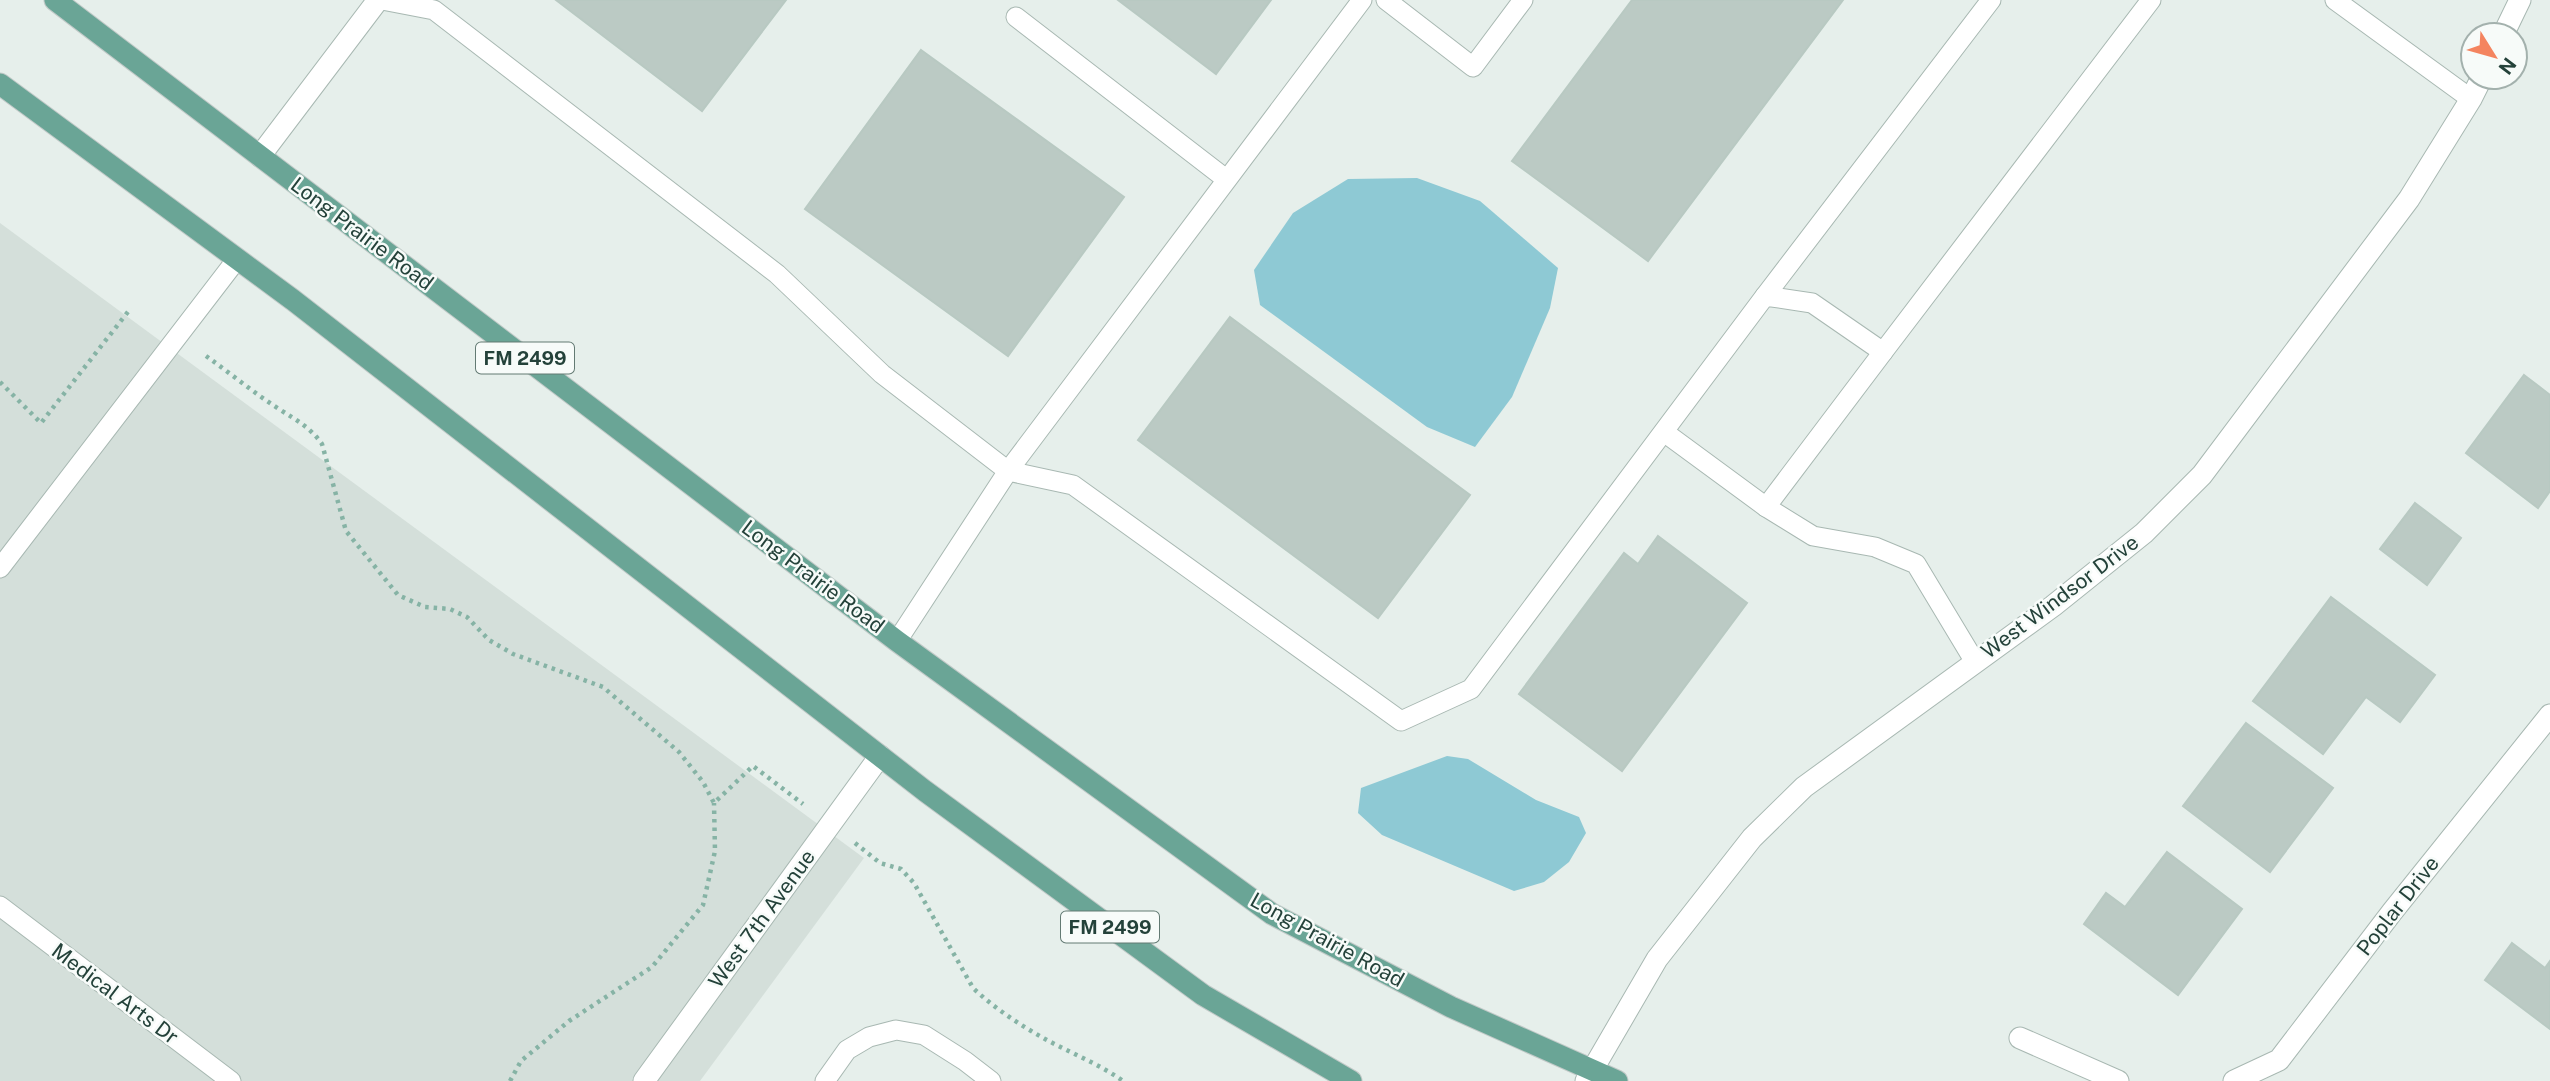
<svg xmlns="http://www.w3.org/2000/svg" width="2550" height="1081" font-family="'Public Sans',sans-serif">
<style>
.built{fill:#d4dfda}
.water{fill:#8ec9d4}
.building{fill:#bbcac4;stroke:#b8c9c2;stroke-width:2}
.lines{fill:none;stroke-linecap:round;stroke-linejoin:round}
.service-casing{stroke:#a8b8b2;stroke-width:21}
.minor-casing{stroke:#a8b8b2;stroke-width:23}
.tertiary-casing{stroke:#a8b8b2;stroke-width:23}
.primary-casing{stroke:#c2cac8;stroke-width:23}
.path{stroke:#86b3a5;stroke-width:4.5;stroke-dasharray:3.5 5;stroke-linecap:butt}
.service{stroke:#fff;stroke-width:19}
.minor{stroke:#fff;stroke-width:21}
.tertiary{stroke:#fff;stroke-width:21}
.primary{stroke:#6aa596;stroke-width:21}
.labels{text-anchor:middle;stroke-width:5;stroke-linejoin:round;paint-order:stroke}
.shield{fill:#f7fbf9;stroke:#637a73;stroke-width:2}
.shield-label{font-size:19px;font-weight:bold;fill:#24423a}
.street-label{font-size:21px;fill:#24423a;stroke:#f7fbf9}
</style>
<rect width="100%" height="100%" fill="#e6efeb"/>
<polygon class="built" points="0,223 864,858 700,1081 0,1081"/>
<g class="water">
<polygon points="1417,178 1480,201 1558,268 1550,308 1512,397 1475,447 1427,427 1260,305 1254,270 1293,213 1348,179"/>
<polygon points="1447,756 1468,759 1536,800 1579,817 1586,833 1569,862 1544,882 1514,891 1382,835 1358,813 1361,788"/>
</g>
<g class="building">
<polygon points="556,0 786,0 702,111"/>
<polygon points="1118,0 1271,0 1216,74"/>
<polygon points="1632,0 1843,0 1648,261 1512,161"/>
<polygon points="921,50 1124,197 1008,356 805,209"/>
<polygon points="1230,317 1470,495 1378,618 1138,440"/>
<polygon points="2524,375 2550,395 2550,491 2538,508 2466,453"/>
<polygon points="2415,503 2461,538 2427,585 2380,549"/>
<polygon points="1658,536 1747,603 1622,771 1519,694 1624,553 1638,564"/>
<polygon points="2331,597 2435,675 2400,722 2366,697 2323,754 2253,701"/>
<polygon points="2246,723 2333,788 2270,872 2183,806"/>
<polygon points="2167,852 2242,909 2178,995 2084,924 2106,893 2125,907"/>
<polygon points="2512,943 2545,968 2550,961 2550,1029 2485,980"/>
</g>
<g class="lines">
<defs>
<g id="service">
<polyline points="382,0 434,10 777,274 882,374 1008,471 1073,485 1401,721 1471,689 1765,296 1812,303 1883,352 2151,0"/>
<polyline points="1386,0 1473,67 1523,0"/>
<polyline points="2335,0 2471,99"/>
<polyline points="1016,17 1226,179"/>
<polyline points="1765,296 1991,0"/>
<polyline points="1883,352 1766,507 1813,536 1875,547 1916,564 1975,662"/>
<polyline points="1664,432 1766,507"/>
<polyline points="0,568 237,259"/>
<polyline points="897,641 1008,471 1362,0"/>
<polyline points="0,906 231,1081"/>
<polyline points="825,1081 847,1050 869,1037 896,1030 924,1035 965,1061 991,1081"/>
</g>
<g id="minor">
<polyline points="260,156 378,0"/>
<polyline points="2020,1038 2118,1081"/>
<polyline points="644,1081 880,756"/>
<polyline points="2234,1081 2279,1060 2392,912 2550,715"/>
</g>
<g id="tertiary">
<polyline points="2503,35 2520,0"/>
<polyline points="1586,1081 1657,959 1752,838 1804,787 2053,606 2144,533 2202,475 2409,199 2471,99 2482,77"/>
</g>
<g id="primary">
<polyline points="55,0 897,641 1272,914 1451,1007 1617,1081"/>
<polyline points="0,84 293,300 925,791 1203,995 1351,1081"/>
</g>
</defs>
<use href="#service" class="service-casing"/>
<use href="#minor" class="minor-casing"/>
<use href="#tertiary" class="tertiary-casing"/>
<use href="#primary" class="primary-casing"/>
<g class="path">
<path d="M206,356C230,373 254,393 279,409C296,420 310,427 322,444L346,531L398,595L425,607L450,609L467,617L489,640L513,654L603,687L679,752L703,782L714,803L753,766L803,804"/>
<polyline points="0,382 41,423 131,308"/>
<path d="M855,843L880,863L901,869L914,883L973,988C994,1008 1020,1025 1045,1039C1071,1053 1099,1064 1123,1081"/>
<polyline points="510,1081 521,1061 569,1021 652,967 703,905 715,851 714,803"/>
</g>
<use href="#service" class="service"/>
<use href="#minor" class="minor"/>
<use href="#tertiary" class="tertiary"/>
<use href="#primary" class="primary"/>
</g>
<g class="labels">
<g class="shield">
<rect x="476" y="342.5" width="98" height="31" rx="5"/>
<rect x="1061" y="911.5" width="98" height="31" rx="5"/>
</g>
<g class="shield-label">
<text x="525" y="365">FM 2499</text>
<text x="1110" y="934">FM 2499</text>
</g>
<g class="street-label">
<text transform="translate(362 234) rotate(37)" y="7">Long Prairie Road</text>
<text transform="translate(813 577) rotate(37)" y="7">Long Prairie Road</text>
<text transform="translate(2060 597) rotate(-37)" y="7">West Windsor Drive</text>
<text transform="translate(2398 906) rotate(-52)" y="7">Poplar Drive</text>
<text transform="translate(762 919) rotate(-54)" y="7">West 7th Avenue</text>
<text transform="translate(1327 940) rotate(29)" y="7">Long Prairie Road</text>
<text transform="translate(115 994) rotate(37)" y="7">Medical Arts Dr</text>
</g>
</g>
<g transform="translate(2494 56) rotate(127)"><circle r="33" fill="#f7fbf9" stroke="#a3b1ad" stroke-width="2"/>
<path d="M0-5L12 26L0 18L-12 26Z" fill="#f4845f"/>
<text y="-10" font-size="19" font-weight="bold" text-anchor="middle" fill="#24423a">N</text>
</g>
</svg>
